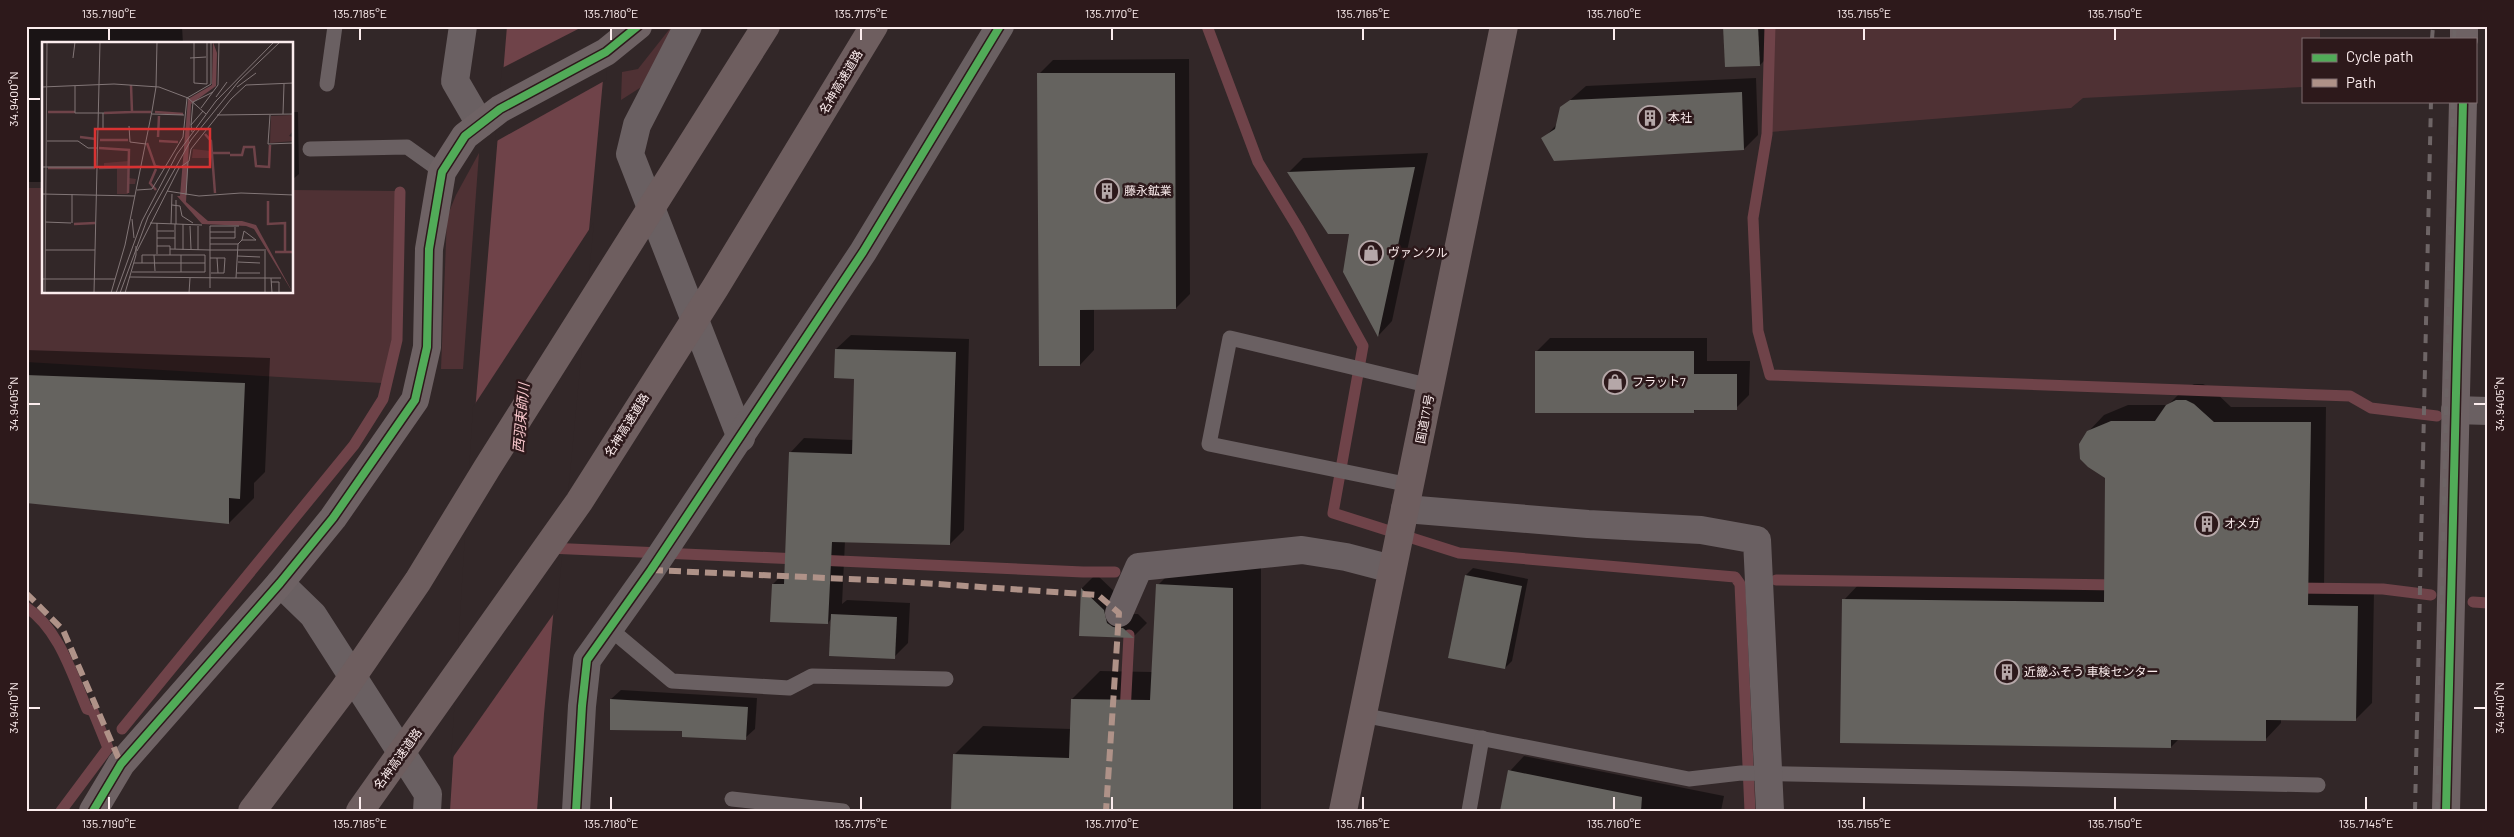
<svg xmlns="http://www.w3.org/2000/svg" width="2514" height="837" font-family="Barlow,'Noto Sans JP',sans-serif">
<style>
.green{fill:#4f3134}
.water{fill:#6f4349}
.pier{fill:#322728}
.shadow{fill:#0007}
.lines{fill:none;stroke-linecap:round;stroke-linejoin:round}
.stream{stroke:#6f4349;stroke-width:11}
.building{fill:#65635f}
.lane{stroke:#6a6062;stroke-width:15}
.street{stroke:#6a6062;stroke-width:28}
.secondary{stroke:#6e6264;stroke-width:28}
.highway{stroke:#6e5e5f;stroke-width:28}
.rail{stroke:#6e6566;stroke-width:4;stroke-dasharray:9 9;stroke-linecap:butt}
.quiet{stroke:#af9288;stroke-width:6;stroke-dasharray:12 6;stroke-linecap:butt}
.cycleway-casing{stroke:#2d191b;stroke-width:11}
.cycleway{stroke:#51ab58;stroke-width:8}
.ticks{fill:none;stroke:#fbeced;stroke-width:2}
.labels{text-anchor:middle;stroke-width:5;stroke-linejoin:round;paint-order:stroke}
.street-label{font-size:12px;fill:#fbeced;stroke:#2d191b}
.poi-label{font-size:12px;fill:#fbeced;stroke:#2d191b;text-anchor:start}
.water-label{font-size:14px;font-style:italic;fill:#fac8cd;stroke:#2d191b}
.inset-river{fill:none;stroke:#6f4349;stroke-width:2.5}
.inset-road{fill:none;stroke:#827677;stroke-width:1}
.view{fill:#d83232;fill-opacity:0.15;stroke:#d83232;stroke-width:2.5}
.inset-edge{fill:none;stroke:#fbeced;stroke-width:2.5}
.neatline{fill:none;stroke:#fbeced;stroke-width:2}
.ticks-label{font-size:12px;text-anchor:middle;fill:#fbeced}
</style>
<rect width="100%" height="100%" fill="#322728"/>
<g class="green">
<polygon points="672,26 676,26 646,84 621,100 622,72 638,69"/>
<polygon points="1772,26 2320,26 2320,39 2303,39 2303,87 2083,98 2071,108 1770,132"/>
<polygon points="479,153 463,369 441,369 447,217 456,195"/>
<polygon points="26,188 44,188 44,292 292,292 293,190 396,191 395,337 382,383 26,362"/>
</g>
<polygon class="water" points="507,26 608,26 544,714 537,811 450,811 475,412"/>
<g class="pier">
<polygon points="584,26 610,26 606,80 495,142 502,68"/>
<polygon points="594,222 557,609 451,760 473,407"/>
</g>
<g class="shadow">
<polygon points="26,26 182,26 183,44 44,44 44,182 26,182"/>
<polygon points="1724,26 1765,26 1767,58 1760,65"/>
<polygon points="1189,59 1190,294 1176,308 1094,308 1094,350 1080,365 1039,74 1053,60"/>
<polygon points="1756,78 1758,135 1744,149 1543,139 1557,124 1561,108 1586,86"/>
<polygon points="292,112 298,112 299,174 292,180"/>
<polygon points="1428,153 1392,321 1379,335 1345,272 1350,233 1289,172 1303,158"/>
<polygon points="851,335 969,339 964,530 950,544 845,541 842,604 847,600 910,603 908,643 894,657 832,618 828,623 773,584 786,571 790,453 804,438 853,440 855,378 836,349"/>
<polygon points="1550,338 1707,338 1707,361 1750,361 1749,395 1736,408 1697,408 1693,412 1537,351"/>
<polygon points="26,350 270,358 265,472 254,483 254,498 229,523 26,502"/>
<polygon points="2194,384 2203,384 2211,388 2231,407 2326,407 2324,590 2374,591 2372,703 2355,720 2281,719 2281,723 2265,740 2179,739 2171,747 1844,600 1860,583 2105,586 2106,477 2088,432 2104,415 2128,405 2168,405 2184,389"/>
<polygon points="1186,557 1261,560 1261,811 953,811 954,755 983,726 1071,729 1072,699 1100,671 1152,672 1158,585"/>
<polygon points="1473,568 1528,579 1512,661 1505,668 1466,575"/>
<polygon points="1096,574 1118,595 1128,614 1138,614 1147,623 1134,636 1080,634 1082,588"/>
<polygon points="621,690 757,698 755,729 745,738 683,730 611,699"/>
<polygon points="1524,756 1724,796 1721,811 1501,811 1510,771"/>
</g>
<g class="lines">
<g class="stream">
<polyline points="1207,26 1258,162 1298,228 1363,346 1333,513 1459,553 1735,577 1740,584 1750,811"/>
<polyline points="1770,26 1767,134 1753,218 1758,331 1770,375 2350,396 2371,408 2437,416"/>
<polyline points="548,548 799,559"/>
<polyline points="817,560 1083,572 1115,572"/>
<polyline points="1776,580 2119,585"/>
<polyline points="2293,588 2383,589 2431,595"/>
<polyline points="2473,602 2488,603"/>
<path d="M26,607C59,629 72,674 87,709L93,711L108,748L61,811"/>
<polyline points="1125,714 1129,635"/>
<polyline points="122,729 354,445 383,399 397,340 400,192"/>
</g>
</g>
<g class="building">
<polygon points="1723,26 1758,26 1760,66 1725,67"/>
<polygon points="1037,73 1175,73 1176,309 1080,310 1080,366 1039,366"/>
<polygon points="1742,92 1744,150 1554,161 1541,138 1555,129 1560,107 1570,100"/>
<polygon points="1415,167 1378,337 1343,272 1349,234 1328,234 1287,172"/>
<polygon points="835,349 956,352 950,545 832,542 828,624 770,622 772,584 784,584 789,452 852,454 854,379 834,378"/>
<polygon points="1535,351 1694,351 1694,374 1737,374 1737,410 1694,410 1694,413 1535,413"/>
<polygon points="26,375 245,383 240,499 229,498 229,524 26,503"/>
<polygon points="2176,400 2186,400 2194,404 2214,422 2311,422 2308,605 2358,606 2356,721 2266,720 2266,741 2171,740 2171,748 1840,743 1842,599 2104,602 2105,478 2088,467 2080,459 2079,444 2087,431 2111,421 2155,421 2166,405"/>
<polygon points="1465,575 1522,586 1505,669 1448,658"/>
<polygon points="1156,584 1233,588 1233,811 951,811 953,754 1069,758 1071,699 1150,700"/>
<polygon points="1081,588 1104,610 1107,623 1113,627 1123,628 1134,638 1079,636"/>
<polygon points="831,614 897,617 895,659 829,656"/>
<polygon points="610,699 748,707 746,740 682,737 682,731 610,730"/>
<polygon points="1508,770 1642,797 1641,811 1500,811"/>
</g>
<g class="lines">
<g class="lane">
<polyline points="327,84 335,26"/>
<polyline points="310,149 407,147 442,172"/>
<polyline points="1410,485 1209,444 1230,338 1431,386"/>
<polyline points="609,628 672,681 789,688 812,676 946,679"/>
<polyline points="1362,715 1689,779 1741,773 2318,785"/>
<polyline points="732,799 843,811"/>
<polyline points="1469,811 1482,738"/>
</g>
<g class="street">
<polyline points="463,26 455,81 480,124"/>
<polyline points="688,26 637,125 630,154 741,438"/>
<polyline points="2455,410 2488,411"/>
<polyline points="1405,509 1588,524 1701,530 1757,540 1770,811"/>
<polyline points="280,583 313,615 428,794 427,811"/>
<polyline points="1119,613 1139,567 1302,550 1346,557 1392,569"/>
<polyline points="576,811 582,706 587,660 651,570 863,252 1000,26"/>
</g>
<g class="secondary">
<polyline points="2464,39 2464,26"/>
<polyline points="93,811 121,764 280,583 333,518 415,400 427,347 429,249 442,172 465,136 500,109 606,52 638,26"/>
<polyline points="2446,811 2463,101"/>
</g>
<g class="highway">
<polyline points="252,811 344,689 418,581 487,468 766,26"/>
<polyline points="360,811 579,502 715,288 874,26"/>
<polyline points="1343,811 1504,26"/>
</g>
<g class="rail">
<polyline points="2432,39 2433,26"/>
<polyline points="2454,39 2455,26"/>
<polyline points="2415,811 2431,101"/>
<polyline points="2437,811 2453,101"/>
</g>
<g class="quiet">
<polyline points="651,570 893,581 1098,595 1119,613 1106,811"/>
<polyline points="26,593 63,630 121,764"/>
</g>
<defs>
<g id="cycleway">
<polyline points="93,811 121,764 280,583 333,518 415,400 427,347 429,249 442,172 465,136 500,109 606,52 638,26"/>
<polyline points="576,811 582,706 587,660 651,570 863,252 1000,26"/>
<polyline points="2446,811 2463,101"/>
</g>
</defs>
<use href="#cycleway" class="cycleway-casing"/>
<use href="#cycleway" class="cycleway"/>
</g>
<path class="ticks" d="M109,28V40M360,28V40M611,28V40M861,28V40M1112,28V40M1363,28V40M1614,28V40M1864,28V40M2115,28V40M28,99H40M28,404H40M2474,404H2486M28,708H40M2474,708H2486M109,797V810M360,797V810M611,797V810M861,797V810M1112,797V810M1363,797V810M1614,797V810M1864,797V810M2115,797V810M2366,797V810"/>
<defs>
<symbol id="building-ring" viewBox="-11 -11 22 22"><circle r="9.5" fill="#2d191b" stroke="#b5a7a8" stroke-width="1.5"/><path d="M-4-6H4V6H1V3H-1V6H-4ZM-2.5-4.3h1.7v1.8h-1.7ZM.8-4.3h1.7v1.8H.8ZM-2.5-1h1.7V.8h-1.7ZM.8-1h1.7V.8H.8Z" fill="#b5a7a8"/></symbol>
<symbol id="shop-ring" viewBox="-11 -11 22 22"><circle r="9.5" fill="#2d191b" stroke="#b5a7a8" stroke-width="1.5"/><path d="M-5-2.5h2.3a2.7 3.5 0 0 1 5.4 0H5L5.5 6h-11ZM-1.5-2.5h3a1.5 2.3 0 0 0-3 0Z" fill="#b5a7a8"/></symbol>
</defs>
<g fill-rule="evenodd">
<use href="#building-ring" x="1636" y="104" width="28" height="28"/>
<use href="#building-ring" x="1093" y="177" width="28" height="28"/>
<use href="#shop-ring" x="1357" y="239" width="28" height="28"/>
<use href="#shop-ring" x="1601" y="368" width="28" height="28"/>
<use href="#building-ring" x="2193" y="510" width="28" height="28"/>
<use href="#building-ring" x="1993" y="658" width="28" height="28"/>
</g>
<g class="labels">
<g class="street-label">
<text transform="translate(841 82) rotate(-59)" y="4">名神高速道路</text>
<text transform="translate(1425 419) rotate(-79)" y="4">国道171号</text>
<text transform="translate(627 425) rotate(-58)" y="4">名神高速道路</text>
<text transform="translate(398 759) rotate(-54)" y="4">名神高速道路</text>
</g>
<g class="poi-label">
<text x="1668" y="122">本社</text>
<text x="1124" y="195">藤永鉱業</text>
<text x="1388" y="257">ヴァンクル</text>
<text x="1632" y="386">フラット7</text>
<text x="2224" y="528">オメガ</text>
<text x="2024" y="676">近畿ふそう 車検センター</text>
</g>
<g class="water-label">
<text transform="translate(521 418) rotate(-85)" y="5">西羽束師川</text>
</g>
</g>
<g transform="translate(42 42)">
<rect width="251" height="251" fill="#322728"/>
<path d="M250,73L251,89L247,94L251,95V99L228,101L229,74ZM151,107L169,109V116H150ZM87,119V136L94,137L93,142H86V152H75V126H62V121Z" fill="#4f3134"/>
<path d="M171,0L175,11L174,44L149,62L144,160L166,179H200L214,183L251,251L212,187L204,184L160,182L135,154H138L146,57L170,43Z" fill="#6f4349"/>
<path class="inset-river" d="M89,43L90,70H109M6,70H33M113,70L141,72M62,71L90,70M163,92L169,99L170,111H188M38,95L54,97M116,95L117,74M58,98H86M117,99L136,100M105,101L113,124L122,126M57,106L87,108L86,151M170,112L173,151M188,113H200L202,105H212L214,124L227,125L228,103M6,126H53M57,126L98,125M114,148L108,141L114,127M226,159V182L243,181V210M32,182L53,181M233,210H252"/>
<path class="inset-road" d="M152,0V41L165,42V0M31,16L33,0M148,16L164,15M33,44V71H62M0,45L72,42L117,45L146,56L164,72M195,45L214,31M174,55L185,40M159,66L176,43L177,0M110,72L142,73M241,72L242,42M175,73L252,72M228,73L226,102L252,101M149,83L151,60L171,50M87,84L88,100L104,102M61,87V71M150,90L149,83L161,69M5,99H36L46,106H56M0,125H63M95,148L110,147L141,95L145,56L169,42V0M125,149L157,154L199,151L252,153M0,152L93,154M144,153L146,120M134,158V182M130,163L138,164L140,174L151,181M90,177L92,196M3,180L29,181M30,181V152M108,181L160,183M129,182L130,152M133,182V207M148,184L149,207M156,184V208M115,189H132M168,190H193M115,196H133M168,196H193V185M168,202H196L200,198H214L202,189L200,198M115,204H128V213M128,207L168,208M3,208H53M141,208V182M168,208H224M95,209L137,126L147,119L149,107L189,57L204,43L252,41M223,209V251M115,212V181M112,213L113,229M139,213V230M195,214L218,215M168,216H183L182,231H169M175,216L176,231M196,220L218,221M92,221H163M90,230H163V213H100V221M195,231H218M88,235L194,236L196,202M194,236H239M229,236L230,251M0,237H73M229,240H237V251M168,246V184H197M3,251L5,0M52,251L58,0M69,251L83,203L110,69L114,45L115,0M74,251L100,179L135,112L174,59L232,0M78,251L106,175L149,98L196,40L238,0M83,251L94,213V204M147,251L148,236"/>
<path class="view" d="M53,87H168V125H53Z"/>
<rect width="251" height="251" class="inset-edge"/>
</g>
<rect width="2514" height="837" fill="none" stroke="#2d191b" stroke-width="55"/>
<rect x="2302" y="38" width="175" height="65" fill="#2d191b" stroke="#7f6d6f"/>
<rect x="2312" y="54" width="25" height="8" fill="#51ab58" stroke="#7f6d6f"/>
<text x="2346" y="62" font-size="15" fill="#fbeced">Cycle path</text>
<rect x="2312" y="79" width="25" height="8" fill="#af9288" stroke="#7f6d6f"/>
<text x="2346" y="88" font-size="15" fill="#fbeced">Path</text>
<rect x="28" y="28" width="2458" height="782" class="neatline"/>
<g class="ticks-label">
<text x="109" y="18">135.7190°E</text>
<text x="360" y="18">135.7185°E</text>
<text x="611" y="18">135.7180°E</text>
<text x="861" y="18">135.7175°E</text>
<text x="1112" y="18">135.7170°E</text>
<text x="1363" y="18">135.7165°E</text>
<text x="1614" y="18">135.7160°E</text>
<text x="1864" y="18">135.7155°E</text>
<text x="2115" y="18">135.7150°E</text>
<text transform="translate(14 99) rotate(-90)" y="4">34.9400°N</text>
<text transform="translate(2500 404) rotate(-90)" y="4">34.9405°N</text>
<text transform="translate(14 404) rotate(-90)" y="4">34.9405°N</text>
<text transform="translate(2500 708) rotate(-90)" y="4">34.9410°N</text>
<text transform="translate(14 708) rotate(-90)" y="4">34.9410°N</text>
<text x="109" y="828">135.7190°E</text>
<text x="360" y="828">135.7185°E</text>
<text x="611" y="828">135.7180°E</text>
<text x="861" y="828">135.7175°E</text>
<text x="1112" y="828">135.7170°E</text>
<text x="1363" y="828">135.7165°E</text>
<text x="1614" y="828">135.7160°E</text>
<text x="1864" y="828">135.7155°E</text>
<text x="2115" y="828">135.7150°E</text>
<text x="2366" y="828">135.7145°E</text>
</g>
</svg>
